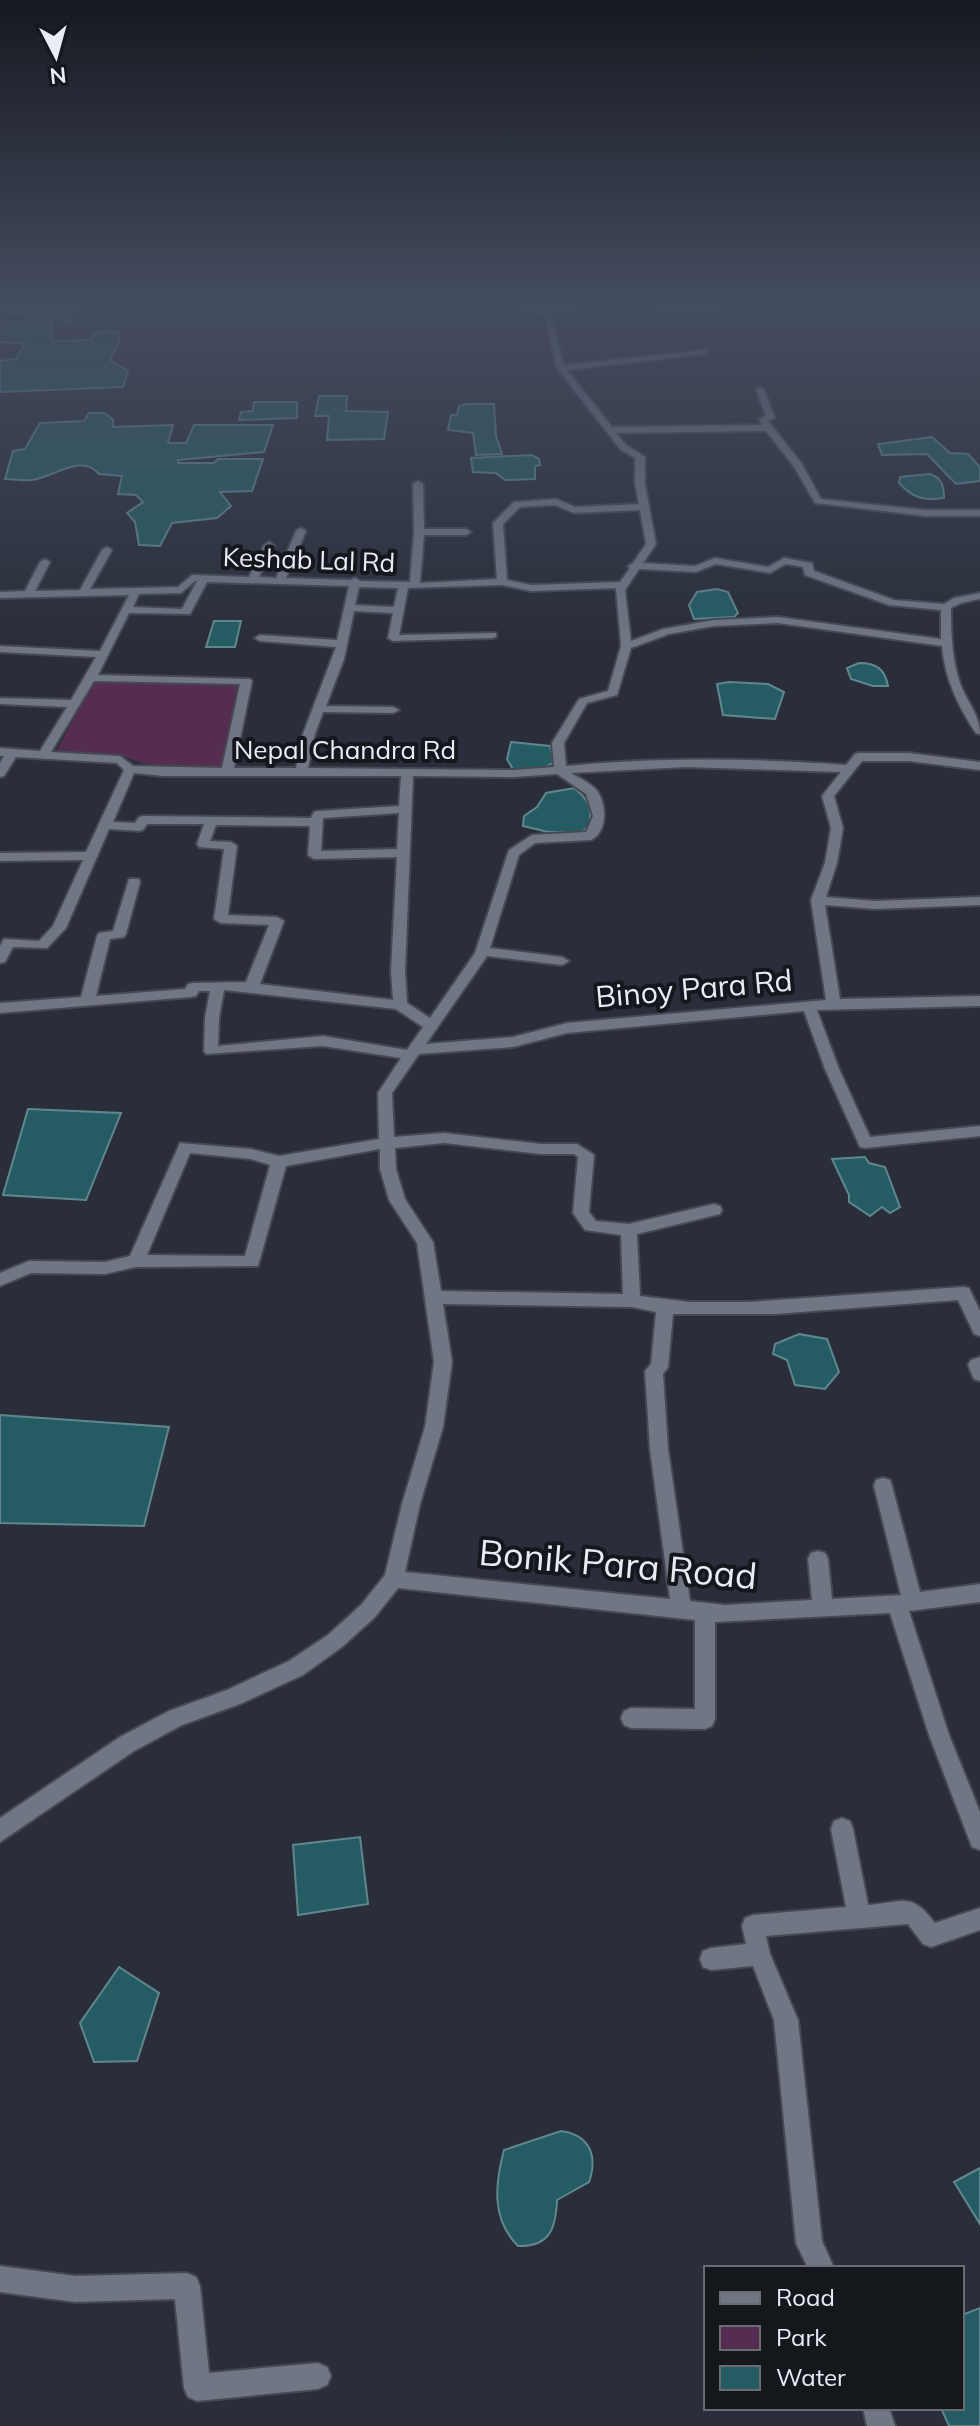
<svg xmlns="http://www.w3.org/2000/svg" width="980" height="2426" font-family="Mulish,sans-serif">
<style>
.green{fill:#542d51}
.water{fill:#255c63;stroke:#60878e;stroke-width:2}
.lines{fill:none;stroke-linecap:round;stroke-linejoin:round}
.canal{fill:#255c63;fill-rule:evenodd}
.minor-casing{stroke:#464954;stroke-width:4}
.minor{fill:#707684;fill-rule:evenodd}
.labels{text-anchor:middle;stroke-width:8;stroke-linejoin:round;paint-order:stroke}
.far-street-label{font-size:26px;fill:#e9ecf4;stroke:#14171c}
.street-label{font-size:30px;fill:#e9ecf4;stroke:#14171c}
.near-street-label{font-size:36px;fill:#e9ecf4;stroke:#14171c}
</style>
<rect width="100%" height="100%" fill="#2a2e3a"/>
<polygon class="green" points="94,681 242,683 222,767 154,767 125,757 56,752"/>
<g class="water">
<polygon points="0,303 71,303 66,317 41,316 26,319 23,315 0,312"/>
<polygon points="4,322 52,322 52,341 91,340 95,332 118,331 119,342 110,360 128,371 123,387 0,392 0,361 16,359 25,344 0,342 0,323"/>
<polygon points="319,396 347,396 346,411 388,412 384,439 327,440 329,416 315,416"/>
<polygon points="254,402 297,402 297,418 239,420 241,412 253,411"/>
<polygon points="466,404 494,404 496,436 502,454 476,455 473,433 448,430 451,415 457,415 459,406"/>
<path d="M89,413H105L113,420V427L173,425L168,443H186L194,425H273L264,452L178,460V463H214L218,459H263L252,491L220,492L231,506L217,518L172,523L160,546L139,545L135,522L127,513L143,502L136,495L118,494L122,476L99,474C82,453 54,477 32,480C24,481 14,479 5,479L13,451L25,449L40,423L84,421Z"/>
<polygon points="932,437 950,453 968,454 980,467 980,481 956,484 927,454 882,455 878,444"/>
<polygon points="532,455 539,459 540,465 535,466 535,479 505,480 496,473 473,472 471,458"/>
<path d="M930,474C942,478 944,486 944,498C923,501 913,498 899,483L900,477Z"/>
<polygon points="717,589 728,592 738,613 734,617 694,619 689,605 697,592"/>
<polygon points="214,621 241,621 235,647 206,647"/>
<path d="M859,663C876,663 885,669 888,686H873L851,679L847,668Z"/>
<polygon points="729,682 768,684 784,692 775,719 723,715 717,684"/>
<polygon points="511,742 550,746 554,762 544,768 514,771 507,759"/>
<path d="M574,788C588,799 592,807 590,825L582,832H548L523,826L524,816L537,807L546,793Z"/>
<polygon points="28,1109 121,1113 86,1200 3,1195"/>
<polygon points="865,1157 869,1163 885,1167 900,1207 890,1213 882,1207 870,1216 849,1202 849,1195 832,1159"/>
<polygon points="799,1334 827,1339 839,1372 825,1389 795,1385 787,1360 773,1354 775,1344"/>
<polygon points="0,1415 169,1427 144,1526 0,1523"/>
<polygon points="360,1837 368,1904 298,1915 293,1845"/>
<polygon points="119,1967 159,1993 137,2061 94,2062 80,2023"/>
<path d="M561,2131C590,2135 598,2156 589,2182L557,2200C556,2228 550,2247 518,2246C491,2219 495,2184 504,2150Z"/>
<polygon points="980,2168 980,2224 954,2182"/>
<polygon points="980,2308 980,2426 949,2426 941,2408 962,2408 962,2315"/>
</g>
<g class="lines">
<polygon class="canal" points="643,303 712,303 708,305"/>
<defs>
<g id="minor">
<polygon points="69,303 77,303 71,323 67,325 63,323"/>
<path d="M504,303C518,303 530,309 544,310C560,312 579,303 597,303L550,314L564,365L708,350L705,354L567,370L612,427L762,425L759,419L766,416L756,390L760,387L764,390L775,418L768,421L802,464L821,499L925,510H980V516H925L815,503L793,465L766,431L616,433L626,445L645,457V484L656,544L643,563L695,566L715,558L768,567L784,558L812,563L814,571L894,600L944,604L954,598L980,593V599L961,603L951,608C951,635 952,661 961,686C968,703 980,716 980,734L976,733C958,706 945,679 942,646L778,623L714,626L669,634L631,648L617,695L587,703L564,743L566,766C659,757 753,758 846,765L855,754L859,753H909L980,762V770L909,761H862L834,796L843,828L837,863L826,897L875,901L980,897V905L875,909L825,905L840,999L980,996V1006L817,1010L839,1069L870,1137L980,1126V1136L865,1148L860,1147L825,1069L804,1011L567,1033L513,1047L419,1054L392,1093L394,1137L444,1133L541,1144H577L594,1155L589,1212L596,1221L629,1224L714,1204L720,1206L722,1210L720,1214L637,1234L640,1296L690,1302H748L963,1287L969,1288L980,1311V1336L974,1334L958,1300L775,1314H673L668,1367L663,1374L668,1449L690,1601L725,1605L812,1600L808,1559L811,1553L818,1551L825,1553L828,1559L832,1599L901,1595L874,1486L876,1480L883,1478L890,1480L892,1486L920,1592L980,1584V1602L909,1611L949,1735L980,1812V1850L972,1847L929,1735L890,1613L715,1622V1719L712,1726L705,1729L631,1728L624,1725L621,1718L624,1711L631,1708L695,1709V1620L398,1588L375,1617L342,1647L303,1675L240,1704L182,1725L134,1751L0,1842V1818L120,1737L169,1711L227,1690L289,1661L328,1635L361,1605L385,1575L402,1504L425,1427L434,1362L417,1243L389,1200L380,1169V1149L286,1166L258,1266L136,1267L105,1274L31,1273L0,1286V1273L29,1261L105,1262L130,1256L180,1143L251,1149L279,1156L379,1139L378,1093L401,1058L323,1046L206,1054L204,1051L205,1018L210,991H199L196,996L191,997L0,1013V1003L81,997L97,936L99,933L113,931L129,879H139L140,882L126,934L124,937L110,939L96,996L185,989L188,984L193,983L246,982L269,925L221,923L214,919L224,849L199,847L197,844L204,824H147L143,830L139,831L109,829L66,928L47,948L13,947L5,962L0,963V946L4,939L39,941L53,926L83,860L0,861V853L86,852L124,770L117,763L16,757L4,776L0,777V763L4,756H0V748L40,751L67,707L0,704V698L71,700L96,657L0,652V646L100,651L129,595L0,598V592L25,591L40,562L45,559L50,562L35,591L80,590L102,550L107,547L112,550L90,589L178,587L192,575L249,577L264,545L269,542L274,545L259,577L276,578L296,531L301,528L306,531L286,578L350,580L355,578L360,581L410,582L414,532L413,484L418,481L423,484L424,529H466L471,532L466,535H424L420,583L497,579L493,523L514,502L556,499L575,507L639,504L635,484V458L620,449L557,368L545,318L542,315ZM555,505L574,513L640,510L646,544L633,563L628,566L630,568L620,582L531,585L507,580L503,524L520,507ZM716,564L770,573L786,564L803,567L805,575L889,605L941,610V639L778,617L714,620L663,629L631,641L625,590L639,569L696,572ZM195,581H197L182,609L133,607L139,594L181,593ZM207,582L349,586L337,640L260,635L255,638L260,641L336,647L303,734L296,768H234L252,681L250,679L98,675L129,613L190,614ZM502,585L531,591L616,588L621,646L608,691L579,699L552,743L554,767L514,770L308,768L315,734L323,712L393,713L399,710L393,707L326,706L344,659L354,611L393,613L388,638L393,641L492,638L496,637V633L399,635L408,588ZM359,587L398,588L394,607L355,605ZM94,681L240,684L222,768L133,766L120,756L51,752ZM686,767L841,772L822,796L831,828L825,863L811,900L826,1000L567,1023L513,1037L426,1044L487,956L562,965L569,961L562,957L490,948L519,855L535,843L591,840C607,832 607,807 598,792C593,784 579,778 571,773ZM134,773L163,776H401L399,806L318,811L314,812L311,818L143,816L139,817L135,823L113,822ZM557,774L586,794L593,816L586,832L532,835L509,850L475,953L430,1018L407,1003L405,971L413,776L514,777ZM399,813L397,849L321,851L323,818ZM216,825L310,826L308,855L314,859L397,857L391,971L393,1000L260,984L284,921L277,917L228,915L237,846L231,842L210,841ZM224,990L396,1009L423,1027L407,1050L323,1036L218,1046L219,1018ZM444,1143L541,1154H574L578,1157L573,1213L585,1230L621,1235L623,1294L441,1291L433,1242L405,1199L396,1169L395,1148ZM190,1153L251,1159L270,1165L245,1256L147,1255ZM443,1304L632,1307L656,1312L651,1364L645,1371L650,1449L670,1599L405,1572L420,1504L443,1427L452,1362Z"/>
<polygon points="625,303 681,309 752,303 681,313"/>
<polygon points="980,1357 980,1381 974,1379 968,1365 971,1360"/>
<path d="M842,1818L850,1821L853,1829L868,1905C905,1902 911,1892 935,1923L980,1908V1930L931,1947L923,1944L908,1924L766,1936L770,1954L798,2020L822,2241L834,2268H808L796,2243L774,2020L753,1966L711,1970L703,1967L700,1959L703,1951L711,1948L746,1944L742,1926L745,1918L753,1915L846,1907L831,1829L834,1821Z"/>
<polygon points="0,2266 75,2276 187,2273 196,2277 200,2286 209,2373 318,2363 327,2367 331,2376 327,2385 318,2389 197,2401 188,2397 184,2388 175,2299 75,2302 0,2292"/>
<polygon points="863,2408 889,2408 895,2426 867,2426"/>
</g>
</defs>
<use href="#minor" class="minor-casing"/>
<use href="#minor" class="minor"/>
</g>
<linearGradient id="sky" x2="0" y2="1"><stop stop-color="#171920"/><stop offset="0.47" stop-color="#444c60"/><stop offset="1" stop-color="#444c60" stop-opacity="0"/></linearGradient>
<rect width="980" height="643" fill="url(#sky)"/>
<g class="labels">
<g class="far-street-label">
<text transform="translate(309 560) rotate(2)" y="9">Keshab Lal Rd</text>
<text x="345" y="759">Nepal Chandra Rd</text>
</g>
<g class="street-label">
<text transform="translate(694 989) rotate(-5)" y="10">Binoy Para Rd</text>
</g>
<g class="near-street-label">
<text transform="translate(618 1564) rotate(5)" y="13">Bonik Para Road</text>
</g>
</g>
<rect x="704" y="2266" width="260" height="144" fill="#14171c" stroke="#696c72" stroke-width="2"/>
<rect x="720" y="2292" width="40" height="12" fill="#707684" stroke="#696c72" stroke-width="2"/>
<text x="776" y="2306" font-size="24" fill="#e9ecf4">Road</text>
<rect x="720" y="2326" width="40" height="24" fill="#542d51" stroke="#696c72" stroke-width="2"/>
<text x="776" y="2346" font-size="24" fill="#e9ecf4">Park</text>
<rect x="720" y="2366" width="40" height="24" fill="#255c63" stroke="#696c72" stroke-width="2"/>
<text x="776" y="2386" font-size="24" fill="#e9ecf4">Water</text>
<g transform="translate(56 56) rotate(174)" stroke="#14171c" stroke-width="6" paint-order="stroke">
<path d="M0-6L14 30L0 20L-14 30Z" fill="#e9ecf4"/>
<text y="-12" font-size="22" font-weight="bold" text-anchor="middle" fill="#e9ecf4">N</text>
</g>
</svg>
